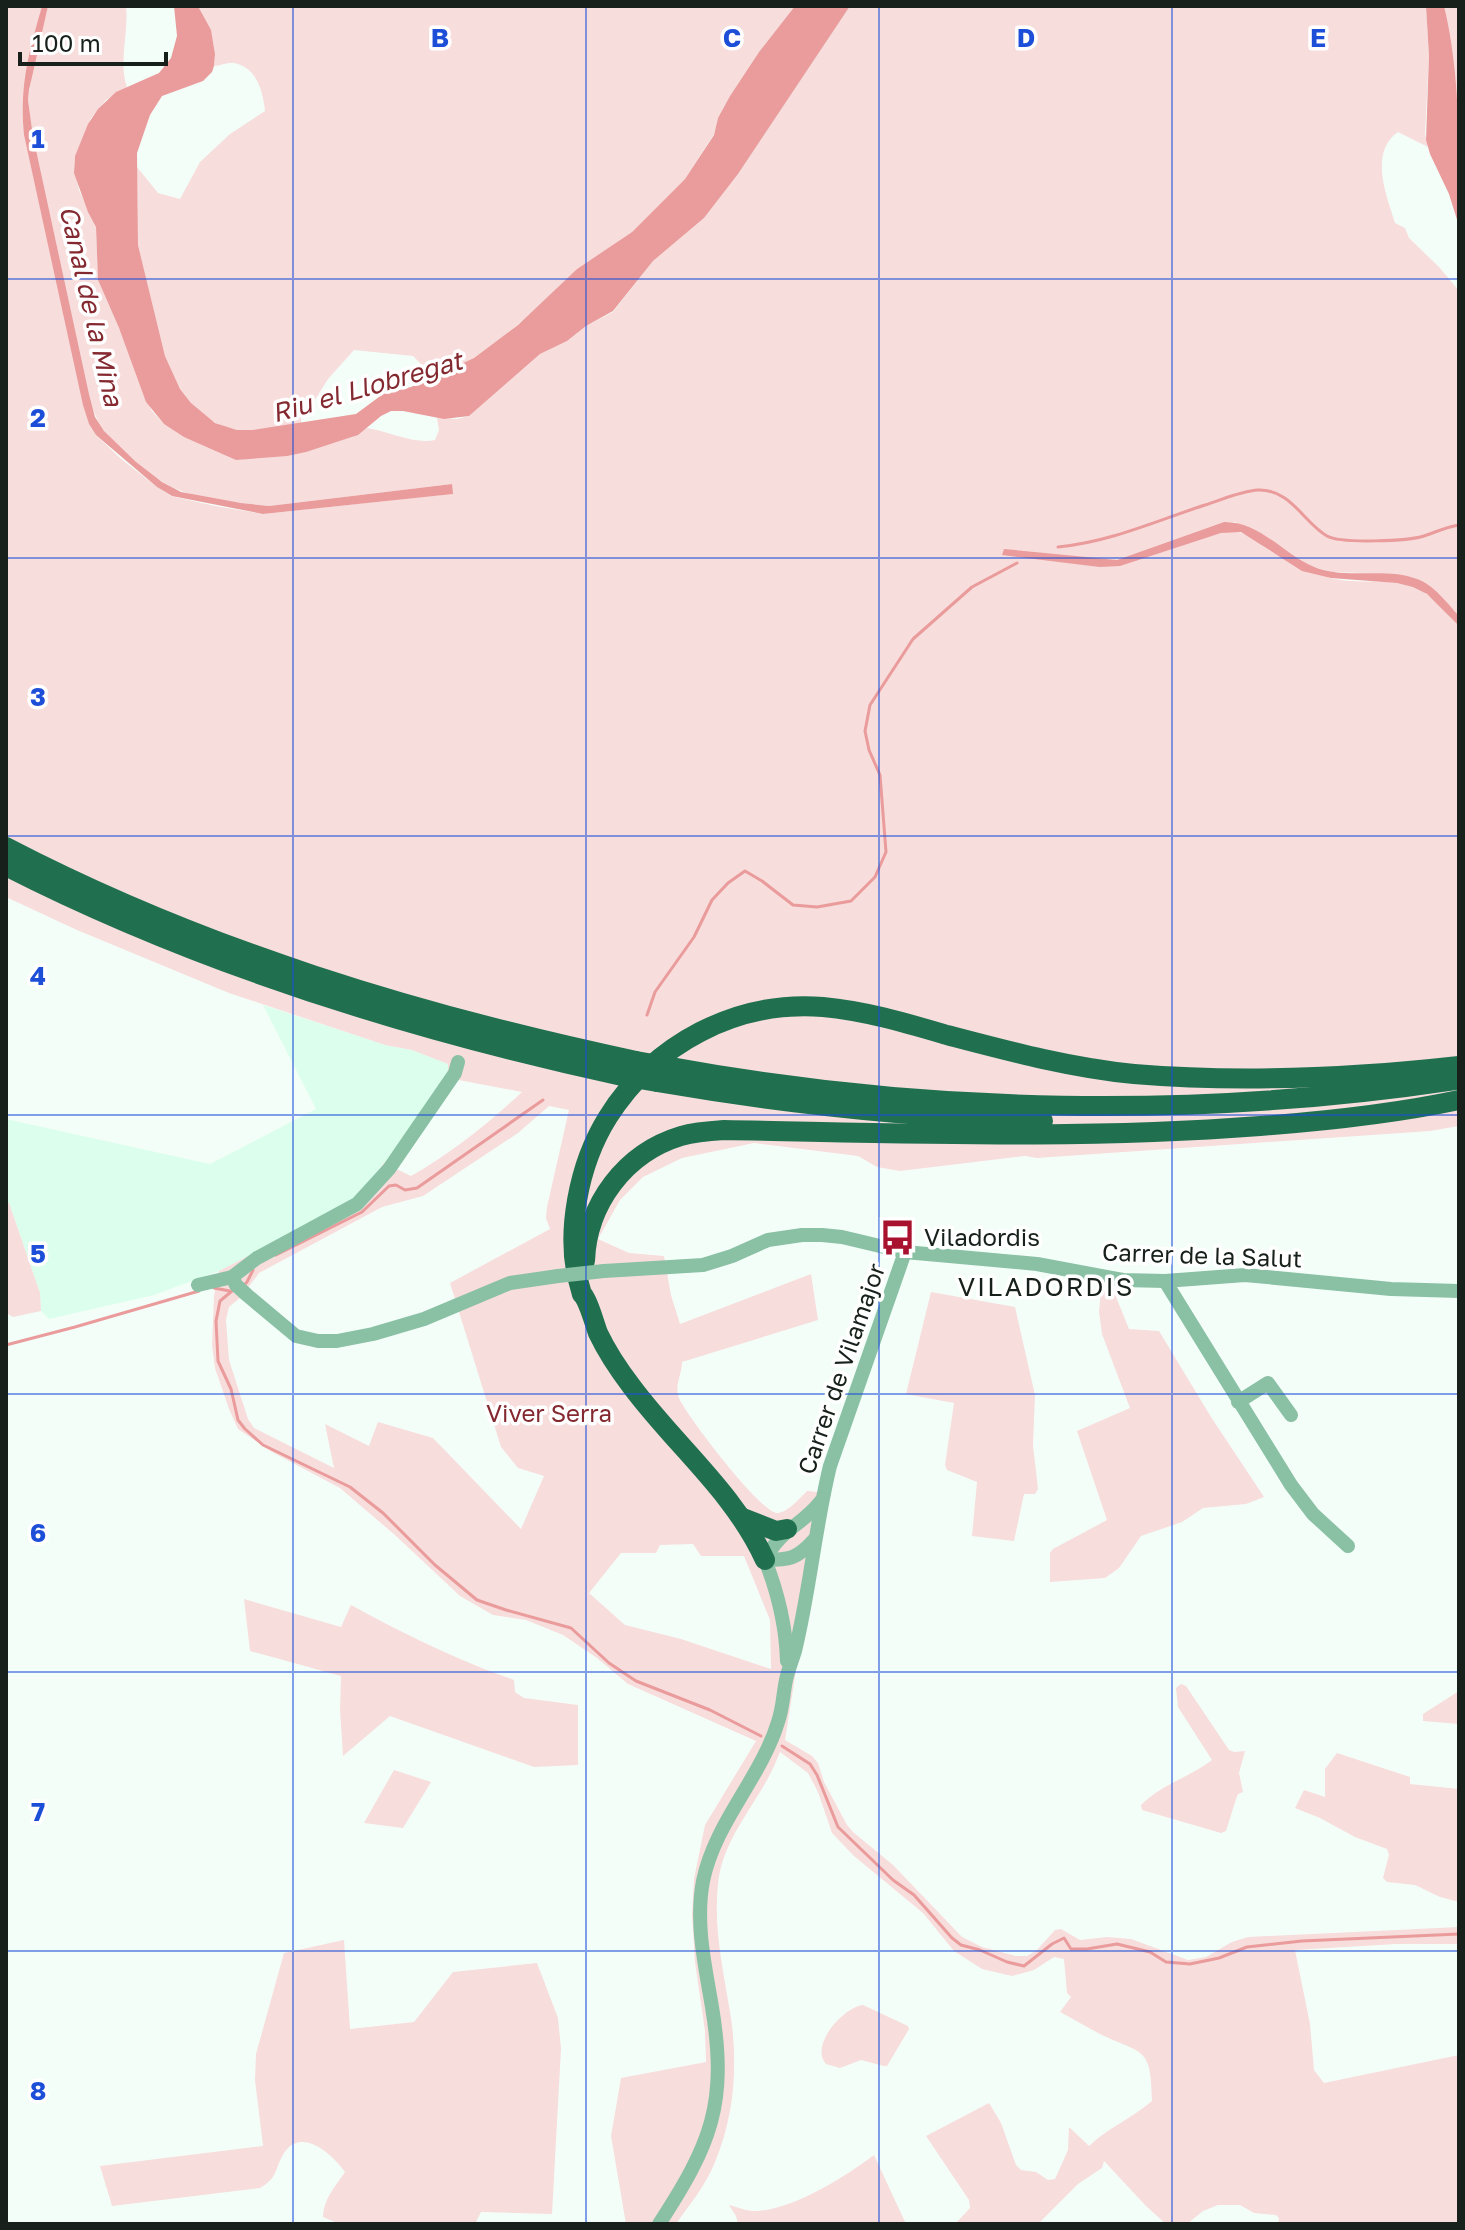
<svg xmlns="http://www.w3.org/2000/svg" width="1465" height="2230" font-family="'Golos Text',sans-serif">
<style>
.built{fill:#dcfeec}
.green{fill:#f7dddc;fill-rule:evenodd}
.water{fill:#ea9b9b}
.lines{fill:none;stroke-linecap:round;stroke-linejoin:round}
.stream{stroke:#ea9b9b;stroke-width:3}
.minor{stroke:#8ac1a5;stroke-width:14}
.highway{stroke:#207050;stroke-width:20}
.minor-bridge{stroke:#8ac1a5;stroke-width:14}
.highway-bridge{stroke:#207050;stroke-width:20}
.grid{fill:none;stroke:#1d4ed8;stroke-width:2;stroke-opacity:0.55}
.labels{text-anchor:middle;stroke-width:7;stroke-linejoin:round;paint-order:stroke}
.poi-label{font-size:24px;fill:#17201b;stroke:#fff;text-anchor:start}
.street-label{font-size:24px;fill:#17201b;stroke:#fff}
.park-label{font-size:24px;fill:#842930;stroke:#fff}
.water-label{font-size:26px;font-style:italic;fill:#842930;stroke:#fff}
.neighbourhood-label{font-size:26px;letter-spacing:2px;fill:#17201b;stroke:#fff}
.grid-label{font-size:26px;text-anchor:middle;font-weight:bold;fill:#1d4ed8;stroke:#fff;stroke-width:7;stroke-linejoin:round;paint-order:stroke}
</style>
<rect width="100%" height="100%" fill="#f4fef9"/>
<polygon class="built" points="263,1005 385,1045 412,1050 448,1064 448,1078 356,1201 219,1271 154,1295 49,1319 41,1311 40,1293 9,1203 6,1201 6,1119 210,1164 316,1109"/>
<g class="green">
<path d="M6,6H42C30,52 19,87 24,135L89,424L96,435L120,458L157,487L171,496L215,506L263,514L452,494V484L269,506C241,503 211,500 184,492C160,485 115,449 102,428C95,417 92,406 89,394L33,136L28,100L33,65L48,6H126C129,33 118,62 127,87L106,100L91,118L75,156L74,167L79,190L96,227L98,280L121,333L144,396L152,411L164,424L236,460L301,453L352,437L367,428C387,431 416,445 435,440L439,430L437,418L457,419L469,416L540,354L567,341L586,326L613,312L653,261L704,218L738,174L850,6H1426L1429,56L1425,134L1428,147L1398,132C1369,152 1386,195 1395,223L1405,228L1409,238L1440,268L1459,291V616L1433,589L1392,574L1333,572L1313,567L1235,522H1224L1117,560L1003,554L1099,567L1221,533C1249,527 1254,543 1276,554C1292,563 1310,570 1327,577C1349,585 1387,578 1412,586C1431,593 1445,612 1459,626V1126L1430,1131L1037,1158L1025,1156L900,1171L877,1167L858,1156L754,1143L682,1158L643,1177L620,1200L598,1239L629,1253L664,1256L671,1295L680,1324L811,1274L818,1320L682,1362C682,1375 674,1385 679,1398C686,1415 763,1516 778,1513C788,1512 800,1498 807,1491L830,1493L811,1576L785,1740L812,1756L818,1763L824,1782L847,1825L853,1832L893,1865L962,1937L982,1947L1016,1956H1027L1037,1950L1055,1930L1061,1929L1080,1940L1107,1937L1131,1939L1188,1960L1206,1957L1232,1942L1248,1937L1459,1927V1944H1396L1295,1950L1310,2024L1314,2070L1324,2083L1459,2055V2224H1278L1279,2218L1276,2215L1254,2213L1240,2205H1218L1203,2211L1187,2224H1166L1146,2206L1104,2161L1102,2168L1078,2184L1038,2224H955L970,2208L969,2200L926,2136L989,2103L1001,2123L1016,2165L1021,2170L1036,2172L1048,2180L1055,2179L1068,2150L1069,2127L1089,2146C1108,2128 1132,2118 1152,2101C1151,2046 1144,2055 1100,2034C1086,2027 1074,2019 1060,2012L1071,1997L1067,1993L1064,1959L1054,1957L1034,1970L1012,1976L982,1969L954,1951L923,1913L854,1856L832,1833L818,1792L808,1773L780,1752C776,1762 772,1771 767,1780C748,1814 722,1844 718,1884C713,1930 724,1973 731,2018C738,2066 734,2117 715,2162C706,2185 690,2204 676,2224H626L611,2136L621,2078L706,2062L705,2031L695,1962L692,1915L694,1879L705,1825L756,1741L628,1684L597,1658L563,1635L526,1620L493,1615L460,1596L396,1536L340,1488L272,1452L238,1429L229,1409L215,1368L212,1345L214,1296L219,1271L356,1201L384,1163L411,1176C450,1154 489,1123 522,1092L448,1078V1064L412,1050L385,1045L229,993L77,930L6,897ZM549,1106L569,1110L547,1207L546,1218L550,1229L450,1283L501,1447L518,1468L544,1476L521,1529L433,1438L378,1422L369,1446L325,1424L334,1468L254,1428L248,1419L229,1360L226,1320L229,1307L241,1297L259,1273L382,1207L423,1196L518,1133ZM693,1544L701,1556H744L770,1620L771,1669L681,1639L625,1625L589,1593L621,1553H656L660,1545Z"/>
<path d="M198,6H795L759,52L730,96L718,118L714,134L685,179L632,232L577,269L527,317L504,336L474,358L423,382L421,364L413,356L354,350L328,379L313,403L301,414V424L253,430H237L221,425L210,420L191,403L180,389L165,356L138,245L137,167L158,193L180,199L200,162L230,134L265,111C263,92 257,67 234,63C229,62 219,66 214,66C217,44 209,25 198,6Z"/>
<polygon points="1444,6 1459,6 1459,117"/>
<polygon points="6,1201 9,1203 40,1293 41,1311 13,1317 6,1313"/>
<polygon points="1101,1289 1114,1292 1129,1329 1159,1331 1211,1417 1264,1497 1246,1504 1203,1508 1182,1522 1141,1536 1119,1568 1105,1578 1050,1582 1050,1553 1053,1549 1107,1520 1077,1431 1130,1408 1102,1334 1099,1312"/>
<polygon points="931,1292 1015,1307 1035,1395 1033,1445 1038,1489 1035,1494 1024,1494 1014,1541 972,1536 977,1482 947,1470 945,1465 954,1403 906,1394"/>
<path d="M244,1599L341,1627L351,1605C404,1634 457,1660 514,1680L515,1692L524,1698L578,1705V1765L534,1767L390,1716L343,1756L340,1709L341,1676L250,1651Z"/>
<path d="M1181,1684L1186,1686L1229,1750L1234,1752L1245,1751L1239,1773L1243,1792L1238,1794L1236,1799L1226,1831L1221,1833L1142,1810L1141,1805C1162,1784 1190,1777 1212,1760L1178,1707L1176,1688Z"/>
<polygon points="1459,1691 1459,1724 1423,1721 1423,1714"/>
<polygon points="1337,1753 1410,1777 1410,1784 1459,1789 1459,1902 1440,1897 1415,1885 1387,1882 1383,1878 1389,1855 1387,1849 1355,1837 1320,1818 1295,1808 1304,1790 1325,1797 1325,1769"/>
<polygon points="394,1770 431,1782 403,1828 364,1823"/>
<path d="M344,1940L350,2029L414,2022L453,1972L537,1963L558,2018L561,2049L552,2214L481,2212L475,2224H340L323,2217C324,2198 335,2187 345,2172C333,2155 302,2126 284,2153C274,2169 279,2177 260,2188L112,2206L100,2166L263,2146L255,2080L256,2054L284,1953Z"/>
<path d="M863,2005L908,2026L909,2029L887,2066H884L861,2060L840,2068L826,2064C809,2045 844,2007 863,2005Z"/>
<path d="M874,2155L906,2224H738L736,2216L729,2205C737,2207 746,2211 754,2211C791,2211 845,2177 874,2155Z"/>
</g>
<g class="water">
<path d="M42,6H48L29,90L28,100L33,136L89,394L95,417L104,431L136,462L162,482L181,492L241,503L269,506L452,484L453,494L263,514L172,496L157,487L96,435L89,424L83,405L24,135C19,86 29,52 42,6Z"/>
<polygon points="174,6 198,6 211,30 215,54 214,66 212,72 203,81 162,96 150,115 137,153 138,245 165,356 180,389 191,403 215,423 237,430 253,430 356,414 383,394 411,387 474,358 518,325 577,269 632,232 685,179 714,135 718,118 730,96 759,52 795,6 850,6 738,174 704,218 653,261 613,311 586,326 567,341 540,354 469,416 444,419 403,411 391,411 381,416 358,435 306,452 287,456 236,460 184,437 164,424 146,402 119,328 98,280 96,227 88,212 74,173 75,156 88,124 98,109 116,92 159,73 171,58 177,36"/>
<path d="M1426,6H1444C1461,76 1459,154 1459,226L1449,194L1430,154L1426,140L1429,56Z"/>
<path d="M1224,522C1259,521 1282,553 1312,566C1345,581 1384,566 1417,579C1434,585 1447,603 1459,616V626L1427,594L1413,587L1397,583L1331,578L1302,571L1241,532L1221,533L1120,566L1099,567L1002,555L1004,549L1117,560Z"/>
</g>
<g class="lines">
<g class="stream">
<path d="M1058,547C1110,542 1156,521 1205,505C1221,500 1241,491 1258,490C1291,489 1303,522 1327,536C1341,544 1409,541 1424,536C1436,532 1446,527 1459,525"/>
<polyline points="647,1015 655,992 694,937 712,900 728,883 745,871 762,881 793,905 817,907 851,901 875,877 886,852 880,775 869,750 865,731 870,705 913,639 972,587 1017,563"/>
<polyline points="276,1255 362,1212 389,1186 396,1185 405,1190 417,1188 543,1100"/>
<polyline points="242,1287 247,1282 253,1270"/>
<polyline points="214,1288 230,1291"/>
<polyline points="232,1291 220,1301 216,1321 218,1361 231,1389 238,1420 245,1429 263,1445 350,1487 383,1513 435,1565 477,1600 506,1610 571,1628 609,1663 636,1681 710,1710 761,1736"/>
<polyline points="6,1345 75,1327 199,1291"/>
<polyline points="782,1746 810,1764 817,1775 838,1827 893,1880 914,1895 952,1938 961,1945 980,1950 1007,1962 1024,1966 1052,1944 1064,1938 1071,1949 1087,1949 1117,1944 1150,1952 1166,1962 1190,1964 1219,1958 1247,1947 1302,1941 1459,1934"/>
</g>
<g class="minor">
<polyline points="604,1271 703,1265 732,1256 768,1240 802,1235 822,1235 842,1237 905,1252 1037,1264 1123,1280 1165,1281 1245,1275 1391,1289 1459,1291"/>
<polyline points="232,1277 236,1285 247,1295 296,1336 318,1341 337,1341 373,1334 424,1319 510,1283 558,1276"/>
<polyline points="1165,1281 1291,1485 1313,1514 1348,1546"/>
<polyline points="198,1285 232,1277 257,1258 357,1204 389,1169 455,1073 458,1062"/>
<polyline points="1238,1402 1268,1383 1291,1415"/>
<path d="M765,1560C789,1560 797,1559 814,1540"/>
<path d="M787,1661C786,1625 778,1593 765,1560C781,1528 802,1526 821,1501"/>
<path d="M659,2224C711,2144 728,2104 712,2007C705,1965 695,1923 703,1881C715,1822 761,1778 778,1722C783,1708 783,1694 786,1680C788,1670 792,1661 795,1651C810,1590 815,1527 830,1466L905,1252"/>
</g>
<g class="highway">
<path d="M6,847C204,950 419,1015 636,1061"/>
<path d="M6,866C200,965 410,1030 622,1076"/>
<path d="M671,1067C928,1114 1196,1119 1455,1080"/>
<path d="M657,1082C785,1104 913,1118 1043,1121"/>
<path d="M585,1261C587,1204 625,1153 681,1136C695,1132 709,1131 724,1130C903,1133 1081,1140 1260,1126C1327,1121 1393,1114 1459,1100"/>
<polyline points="743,1518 776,1531 787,1529"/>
<path d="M765,1560C734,1492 676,1446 632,1387C619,1370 607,1352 598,1333C594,1322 591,1310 586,1300C579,1287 584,1301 580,1287C564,1235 579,1163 608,1117C654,1044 736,1000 823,1007C866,1011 906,1023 947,1035C1008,1051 1071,1068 1134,1074C1242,1083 1351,1078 1459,1066"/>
</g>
<polyline class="minor-bridge" points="558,1276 604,1271"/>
<g class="highway-bridge">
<polyline points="636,1061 671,1067"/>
<polyline points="622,1076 657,1082"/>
</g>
</g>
<path class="grid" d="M293,6V2224M586,6V2224M879,6V2224M1172,6V2224M6,279H1459M6,558H1459M6,836H1459M6,1115H1459M6,1394H1459M6,1672H1459M6,1951H1459"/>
<defs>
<symbol id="bus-bare" viewBox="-9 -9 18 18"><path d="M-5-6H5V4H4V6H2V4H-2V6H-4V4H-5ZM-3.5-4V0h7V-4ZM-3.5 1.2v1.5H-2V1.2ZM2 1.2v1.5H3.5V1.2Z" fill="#a9122e" stroke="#fff" stroke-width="2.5" paint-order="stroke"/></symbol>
</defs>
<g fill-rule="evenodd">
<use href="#bus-bare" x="872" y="1212" width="51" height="51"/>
</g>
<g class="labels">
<g class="poi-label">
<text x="924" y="1246">Viladordis</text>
</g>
<g class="street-label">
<text transform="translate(1202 1256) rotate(2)" y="8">Carrer de la Salut</text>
<text transform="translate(842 1369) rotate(-71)" y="8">Carrer de Vilamajor</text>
</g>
<g class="park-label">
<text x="549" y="1422">Viver Serra</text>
</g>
<g class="water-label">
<text transform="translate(91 306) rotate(77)" y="9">Canal de la Mina</text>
<text transform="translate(367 387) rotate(-16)" y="9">Riu el Llobregat</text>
</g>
<g class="neighbourhood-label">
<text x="1046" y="1296">VILADORDIS</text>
</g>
</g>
<g class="grid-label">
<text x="440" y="47">B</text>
<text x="732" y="47">C</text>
<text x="1026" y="47">D</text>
<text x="1318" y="47">E</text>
<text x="38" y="148">1</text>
<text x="38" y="427">2</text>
<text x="38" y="706">3</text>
<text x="38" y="985">4</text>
<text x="38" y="1263">5</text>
<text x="38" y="1542">6</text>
<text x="38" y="1821">7</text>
<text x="38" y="2100">8</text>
</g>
<rect width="1465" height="2230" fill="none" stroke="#17201b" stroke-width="16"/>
<path d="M20 52v12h146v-12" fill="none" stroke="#17201b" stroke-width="4"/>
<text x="32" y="52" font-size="24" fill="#17201b" stroke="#ffffff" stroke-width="6" paint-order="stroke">100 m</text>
</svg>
